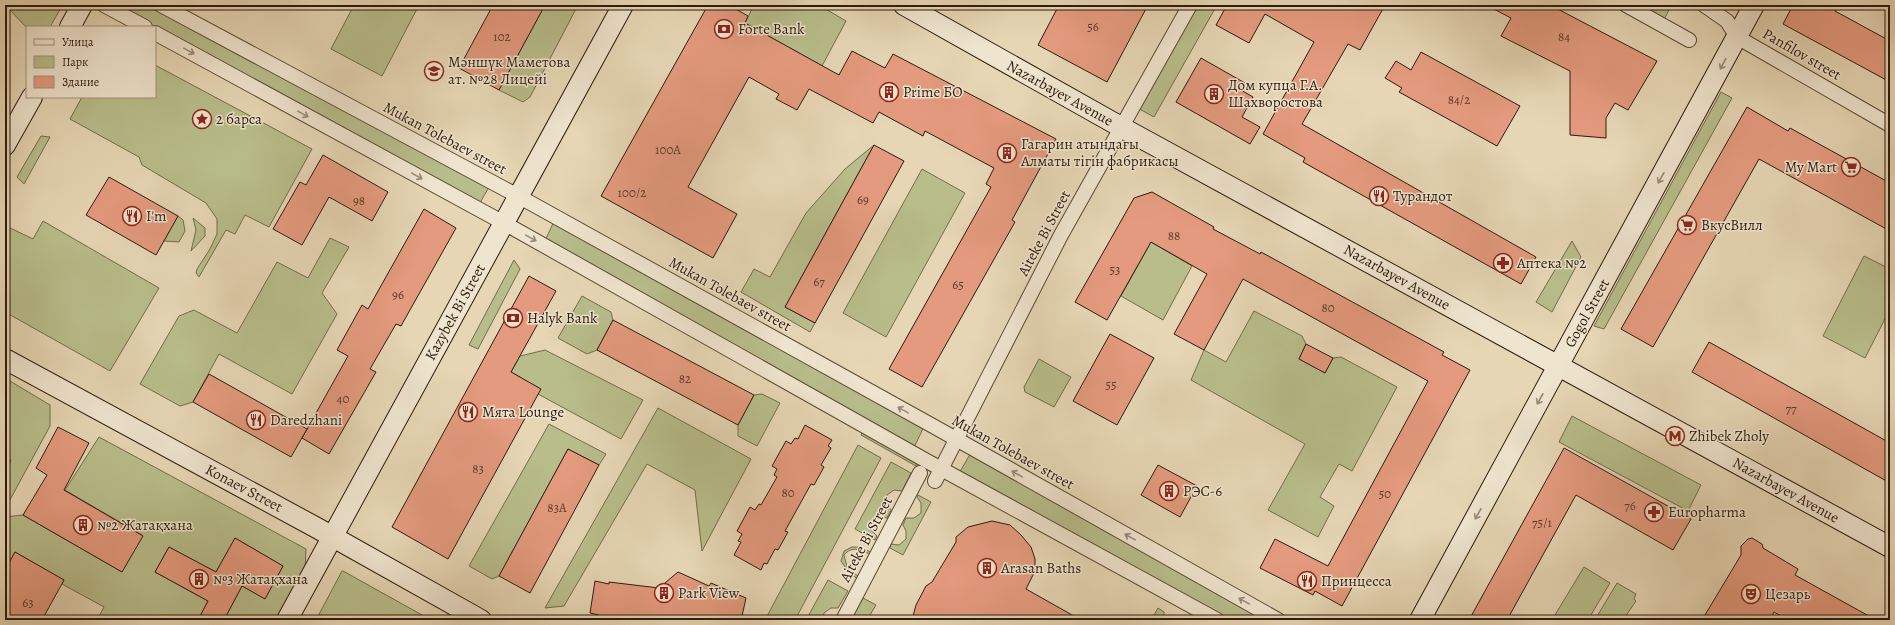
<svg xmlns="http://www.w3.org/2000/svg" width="1895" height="625" font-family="Alegreya,serif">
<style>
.green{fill:#b8bd8b;stroke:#726c4c}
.building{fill:#e49a7e;stroke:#2d1a0c}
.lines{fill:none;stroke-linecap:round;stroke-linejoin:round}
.street-casing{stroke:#5b4936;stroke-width:16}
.secondary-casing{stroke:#2d1a0c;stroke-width:22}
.street{stroke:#efe4ce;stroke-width:14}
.secondary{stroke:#efe4ce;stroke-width:20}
.oneway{stroke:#988977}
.labels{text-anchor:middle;stroke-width:3;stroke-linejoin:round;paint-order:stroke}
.number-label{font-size:13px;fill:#5b3a28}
.poi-label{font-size:15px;fill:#2d1a0c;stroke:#efe4ce;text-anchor:start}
.street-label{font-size:15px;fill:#2d1a0c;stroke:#efe4ce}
</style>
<rect width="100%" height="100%" fill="#e6d6b4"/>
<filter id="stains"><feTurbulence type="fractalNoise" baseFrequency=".005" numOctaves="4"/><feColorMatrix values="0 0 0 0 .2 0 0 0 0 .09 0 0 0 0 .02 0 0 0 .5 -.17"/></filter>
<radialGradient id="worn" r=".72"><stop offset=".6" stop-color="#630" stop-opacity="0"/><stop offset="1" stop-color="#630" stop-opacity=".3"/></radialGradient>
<g class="green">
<polygon points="11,5 62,5 62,6 50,27 27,28 9,9"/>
<polygon points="134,5 161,5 492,182 477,208 127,17"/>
<polygon points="354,5 419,5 382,76 331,49"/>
<polygon points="545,5 578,5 530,97 523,102 499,90"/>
<polygon points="754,5 819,5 846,21 822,66 745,23"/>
<polygon points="1190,5 1217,5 1154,117 1134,106"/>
<polygon points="1614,5 1660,5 1669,10 1659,29"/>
<polygon points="155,65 312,149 269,227 245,215 235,234 226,230 199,277 196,273 197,269 210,249 217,234 217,219 206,203 142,165 139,157 70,119 82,97 155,97"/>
<polygon points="1721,92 1732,98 1604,329 1594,326"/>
<polygon points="41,136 50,137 24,184 17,177"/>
<polygon points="874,145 785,307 815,323 810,332 741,292 754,269 770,277 806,213 845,169"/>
<polygon points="922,169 965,193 886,337 843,313"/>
<polygon points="178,216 183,220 185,231 179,242 164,241"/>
<polygon points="556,217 926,422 912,452 543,245"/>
<polygon points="193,218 205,228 205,236 191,251 196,230"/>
<polygon points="43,221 159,288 110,371 5,312 5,228 6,226 33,239"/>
<polygon points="330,238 349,247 322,293 337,314 292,394 219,354 193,402 180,406 140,384 179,316 194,310 237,333 277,262 308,278"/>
<polygon points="1572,241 1581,257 1552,312 1536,302"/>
<polygon points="1151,242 1192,266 1163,320 1121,296"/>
<polygon points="1864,256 1890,269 1890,309 1865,358 1823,336"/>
<polygon points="514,260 520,269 478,349 469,345"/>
<polygon points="582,296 611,312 613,320 597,350 587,354 558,338"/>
<polygon points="1254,311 1302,336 1306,344 1299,359 1325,373 1333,358 1341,357 1397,387 1352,471 1339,464 1320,497 1334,506 1318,537 1268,510 1305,444 1191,380 1204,350 1226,362"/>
<polygon points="545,350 643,400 621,439 538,394 540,389 511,372 520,356"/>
<polygon points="1039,359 1071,377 1054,407 1025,392 1024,387"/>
<polygon points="5,378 50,405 50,426 5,509 5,472 11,460 5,456"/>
<polygon points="762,394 780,403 757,446 738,436 738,425 754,395"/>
<polygon points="658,408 751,459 702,551 695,490 647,464 564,606 545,608"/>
<polygon points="1572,416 1701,485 1688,511 1559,442"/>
<polygon points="549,424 606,454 599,465 568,449 499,576 492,579 469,566"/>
<polygon points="863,432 918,463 916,466 861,435"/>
<polygon points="99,437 306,549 305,571 278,620 224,620 242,586 265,598 283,566 235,538 216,572 169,547 155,572 208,601 198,620 97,620 104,607 62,584 64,580 15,552 5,570 5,517 23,515 122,572 142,535 65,490"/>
<polygon points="858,445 881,458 795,620 765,620"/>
<polygon points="973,449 1278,620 1217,620 957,477"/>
<polygon points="891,462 911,473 902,491 894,490 887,495 886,504 891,510 887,518 879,517 872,522 872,531 877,536 875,540 855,529"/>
<polygon points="918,495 931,502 903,555 890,548 891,544 899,545 906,539 906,531 903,525 906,518 914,518 921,513 921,503 917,497"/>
<path d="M852,547H861L872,553L871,555C862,550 852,545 844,555L847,567L859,577L858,579L849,573L841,561L844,551Z"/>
<polygon points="1584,567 1610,583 1588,620 1564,620 1555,615"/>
<polygon points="342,571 343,571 431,620 316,620"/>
<polygon points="828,580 848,591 838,608 831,608 824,613 823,620 806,620"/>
<polygon points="1617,583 1636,594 1634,599 1636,601 1623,620 1600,620 1596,618"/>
<polygon points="863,598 876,605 867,620 856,620 853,616"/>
<polygon points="1158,608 1164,612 1164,620 1151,620"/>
</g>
<g class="building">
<polygon points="493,5 545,5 499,90 459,68"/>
<polygon points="708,5 729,5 748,16 745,23 839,75 852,51 885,68 893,54 1056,139 1012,220 1015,222 922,387 889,369 991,187 986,184 994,168 925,131 923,136 879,112 873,123 809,89 797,110 776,99 779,94 749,77 688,187 737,214 713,258 601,196"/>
<polygon points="1059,5 1148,5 1107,82 1038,45"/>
<polygon points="1227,5 1385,5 1360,50 1348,44 1302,124 1536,257 1521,284 1303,162 1305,158 1263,134 1314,42 1265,14 1249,43 1216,25"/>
<polygon points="1486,5 1550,5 1657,61 1628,110 1615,103 1606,118 1606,138 1570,135 1570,71 1501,36 1511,18"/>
<polygon points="1793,5 1838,5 1835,11 1890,41 1890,82 1783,24"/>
<polygon points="1421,52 1520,106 1497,146 1399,92 1402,88 1385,78 1396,61 1411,70"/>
<polygon points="1201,58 1245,83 1241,90 1253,97 1242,117 1260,127 1250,144 1176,102"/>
<polygon points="1747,107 1788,131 1790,128 1890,183 1890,231 1759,159 1653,347 1621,329"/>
<polygon points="874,145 904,161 815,323 785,307"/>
<polygon points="323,155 388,192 372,221 329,197 302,245 273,229 300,182 306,185"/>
<polygon points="109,177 178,216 156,255 86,215"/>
<polygon points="1152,192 1214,227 1213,229 1260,254 1261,252 1444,352 1442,355 1470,370 1342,606 1315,591 1313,595 1260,568 1275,539 1328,566 1428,381 1243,279 1204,350 1174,334 1207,274 1151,242 1107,320 1075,302 1134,198"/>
<polygon points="424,209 456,228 401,326 396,324 370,369 376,372 329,454 302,438 348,356 337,350 362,305 368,309"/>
<polygon points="529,276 556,291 511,372 541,389 448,559 392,527"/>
<polygon points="613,320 754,395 738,425 597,350"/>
<polygon points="1110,334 1154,358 1117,425 1073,401"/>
<polygon points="1709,342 1890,443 1890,483 1692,372"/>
<polygon points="1306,344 1333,358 1325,373 1299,359"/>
<polygon points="209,374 307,429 291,457 193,402"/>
<polygon points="805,425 832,440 828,446 831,448 821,465 824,467 814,485 811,484 785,531 788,532 778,550 775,549 767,564 764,563 761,570 734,555 741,542 738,541 742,534 737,531 750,507 755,510 759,504 761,505 777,477 774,475 777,469 772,466 786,441 791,444 795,438 798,439"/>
<polygon points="58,427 89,443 64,490 143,536 122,572 23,515 47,475 36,468"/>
<polygon points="1564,448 1691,519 1673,550 1576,495 1507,620 1469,620"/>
<polygon points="568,449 599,465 530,593 499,576"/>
<polygon points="1158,465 1197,486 1180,517 1141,495"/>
<polygon points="992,521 1010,525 1021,535 1031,547 1035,559 1035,571 1026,589 1081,620 912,620 916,605 926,586 932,582 956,542 956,537 968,527"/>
<polygon points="235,538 283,566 265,599 242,586 224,620 198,620 208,601 155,572 169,547 216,572"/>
<polygon points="1752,538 1762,544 1763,548 1798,569 1795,575 1876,620 1788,620 1774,612 1770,620 1702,620 1741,555 1741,546 1748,539"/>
<polygon points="15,552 64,580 42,620 5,620 5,570"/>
<polygon points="678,572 709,586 711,583 746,598 742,616 740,616 739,620 598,620 599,615 590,613 595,581 609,584 609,582 659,588"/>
</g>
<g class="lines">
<defs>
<g id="street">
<polyline points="104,5 145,27"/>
<polyline points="161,5 518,196 933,426 1278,620"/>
<polyline points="1626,5 1689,40"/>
<polyline points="1704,5 1727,21 1737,37 1890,125"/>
<polyline points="155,33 504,223 925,460 1217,620"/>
<polyline points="935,481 1061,235 1190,5"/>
<polyline points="843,620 920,473"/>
</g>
<g id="secondary">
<polyline points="904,5 1121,127 1890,547"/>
<polyline points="70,27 82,5"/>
<polyline points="5,145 32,97"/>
<polyline points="5,359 317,528 481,620"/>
<polyline points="287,620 623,5"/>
<polyline points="1420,620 1754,5"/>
</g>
</defs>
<use href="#street" class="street-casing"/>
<use href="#secondary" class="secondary-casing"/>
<use href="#street" class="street"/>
<use href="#secondary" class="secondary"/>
</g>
<defs><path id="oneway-shaft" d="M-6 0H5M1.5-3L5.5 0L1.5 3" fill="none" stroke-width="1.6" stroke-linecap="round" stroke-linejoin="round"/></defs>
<g class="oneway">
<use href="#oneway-shaft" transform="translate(189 51) rotate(29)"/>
<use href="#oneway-shaft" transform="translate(1723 64) rotate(118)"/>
<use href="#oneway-shaft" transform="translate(303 114) rotate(29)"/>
<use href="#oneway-shaft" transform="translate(417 176) rotate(29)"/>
<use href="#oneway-shaft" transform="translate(1661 178) rotate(119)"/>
<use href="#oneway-shaft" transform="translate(531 238) rotate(29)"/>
<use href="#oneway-shaft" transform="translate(1540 399) rotate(119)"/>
<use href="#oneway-shaft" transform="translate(903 410) rotate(-151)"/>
<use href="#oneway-shaft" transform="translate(1017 474) rotate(-151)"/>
<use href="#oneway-shaft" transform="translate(1478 514) rotate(119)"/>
<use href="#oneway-shaft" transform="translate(1130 537) rotate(-151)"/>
<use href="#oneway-shaft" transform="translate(1244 601) rotate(-151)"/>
</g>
<defs>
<symbol id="bank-ring" viewBox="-11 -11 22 22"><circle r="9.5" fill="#efe4ce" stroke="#8f2418" stroke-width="1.5"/><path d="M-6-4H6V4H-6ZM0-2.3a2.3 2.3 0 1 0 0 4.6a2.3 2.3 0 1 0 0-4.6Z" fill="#8f2418"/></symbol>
<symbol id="school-ring" viewBox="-11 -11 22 22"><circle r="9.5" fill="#efe4ce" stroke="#8f2418" stroke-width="1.5"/><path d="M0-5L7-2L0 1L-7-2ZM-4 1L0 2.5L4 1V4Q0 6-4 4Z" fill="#8f2418"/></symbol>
<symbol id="building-ring" viewBox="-11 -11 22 22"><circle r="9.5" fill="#efe4ce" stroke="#8f2418" stroke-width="1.5"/><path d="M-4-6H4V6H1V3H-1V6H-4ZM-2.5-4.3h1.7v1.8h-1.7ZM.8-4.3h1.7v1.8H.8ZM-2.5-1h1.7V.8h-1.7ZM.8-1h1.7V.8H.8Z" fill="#8f2418"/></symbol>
<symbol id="sight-ring" viewBox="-11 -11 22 22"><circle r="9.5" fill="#efe4ce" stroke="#8f2418" stroke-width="1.5"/><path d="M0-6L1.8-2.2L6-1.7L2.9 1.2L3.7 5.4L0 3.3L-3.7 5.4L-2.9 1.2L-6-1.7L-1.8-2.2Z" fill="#8f2418"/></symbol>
<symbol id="supermarket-ring" viewBox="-11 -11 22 22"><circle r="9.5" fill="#efe4ce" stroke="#8f2418" stroke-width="1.5"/><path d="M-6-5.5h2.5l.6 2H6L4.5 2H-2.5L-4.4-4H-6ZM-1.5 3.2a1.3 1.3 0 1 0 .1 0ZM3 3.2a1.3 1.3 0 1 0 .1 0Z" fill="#8f2418"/></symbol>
<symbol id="restaurant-ring" viewBox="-11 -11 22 22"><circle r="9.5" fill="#efe4ce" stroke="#8f2418" stroke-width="1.5"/><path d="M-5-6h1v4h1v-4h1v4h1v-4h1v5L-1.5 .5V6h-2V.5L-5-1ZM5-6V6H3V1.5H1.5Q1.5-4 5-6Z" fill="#8f2418"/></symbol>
<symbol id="pharmacy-ring" viewBox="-11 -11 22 22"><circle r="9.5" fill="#efe4ce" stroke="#8f2418" stroke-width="1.5"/><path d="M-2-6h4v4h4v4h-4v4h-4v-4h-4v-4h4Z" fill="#8f2418"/></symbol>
<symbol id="metro-ring" viewBox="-11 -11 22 22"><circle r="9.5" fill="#efe4ce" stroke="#8f2418" stroke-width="1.5"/><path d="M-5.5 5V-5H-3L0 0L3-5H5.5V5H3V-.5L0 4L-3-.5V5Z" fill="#8f2418"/></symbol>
<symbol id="theatre-ring" viewBox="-11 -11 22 22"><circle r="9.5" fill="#efe4ce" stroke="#8f2418" stroke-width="1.5"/><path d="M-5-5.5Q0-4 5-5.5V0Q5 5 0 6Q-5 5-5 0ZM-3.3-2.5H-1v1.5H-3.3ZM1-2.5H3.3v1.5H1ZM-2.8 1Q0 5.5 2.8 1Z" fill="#8f2418"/></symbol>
</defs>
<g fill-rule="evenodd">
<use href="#bank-ring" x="713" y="18" width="22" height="22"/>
<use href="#school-ring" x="423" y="60" width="22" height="22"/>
<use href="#building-ring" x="878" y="81" width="22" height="22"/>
<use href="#building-ring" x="1203" y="83" width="22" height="22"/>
<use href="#sight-ring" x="191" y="108" width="22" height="22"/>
<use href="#building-ring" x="996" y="142" width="22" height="22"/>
<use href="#supermarket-ring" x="1840" y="156" width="22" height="22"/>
<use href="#restaurant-ring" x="1368" y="185" width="22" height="22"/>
<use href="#restaurant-ring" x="121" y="205" width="22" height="22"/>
<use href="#supermarket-ring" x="1676" y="214" width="22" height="22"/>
<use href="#pharmacy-ring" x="1492" y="252" width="22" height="22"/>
<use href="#bank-ring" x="502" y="307" width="22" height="22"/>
<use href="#restaurant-ring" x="457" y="401" width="22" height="22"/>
<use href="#restaurant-ring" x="245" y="409" width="22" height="22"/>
<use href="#metro-ring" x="1664" y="425" width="22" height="22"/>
<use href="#building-ring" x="1158" y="480" width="22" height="22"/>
<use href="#pharmacy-ring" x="1643" y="501" width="22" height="22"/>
<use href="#building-ring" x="72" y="514" width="22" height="22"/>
<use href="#building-ring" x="976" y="557" width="22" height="22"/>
<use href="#building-ring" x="188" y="568" width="22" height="22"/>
<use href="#restaurant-ring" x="1296" y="570" width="22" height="22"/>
<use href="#building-ring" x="653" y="582" width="22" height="22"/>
<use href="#theatre-ring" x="1740" y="583" width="22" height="22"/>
</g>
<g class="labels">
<g class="number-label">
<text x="1093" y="31">56</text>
<text x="502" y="41">102</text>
<text x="1564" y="41">84</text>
<text x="1459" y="104">84/2</text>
<text x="668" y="154">100А</text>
<text x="632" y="197">100/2</text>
<text x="863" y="204">69</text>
<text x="359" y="205">98</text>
<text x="1174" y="240">88</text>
<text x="1115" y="274">53</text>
<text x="819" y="286">67</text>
<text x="958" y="289">65</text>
<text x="398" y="299">96</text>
<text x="1328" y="312">80</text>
<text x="685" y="383">82</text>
<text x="1111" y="389">55</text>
<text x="343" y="403">40</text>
<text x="1791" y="413">77</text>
<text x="478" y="473">83</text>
<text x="788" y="497">80</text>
<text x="1385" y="498">50</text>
<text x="1630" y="510">76</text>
<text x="557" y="512">83А</text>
<text x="1542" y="527">75/1</text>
<text x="28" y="607">63</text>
</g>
<g class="poi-label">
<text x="738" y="34">Forte Bank</text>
<text x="448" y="67">Мәншүк Маметова<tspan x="448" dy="17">ат. №28 Лицейі</tspan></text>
<text x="1228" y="90">Дом купца Г.А.<tspan x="1228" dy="17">Шахворостова</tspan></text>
<text x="903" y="97">Prime БО</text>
<text x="216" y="124">2 барса</text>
<text x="1021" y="149">Гагарин атындағы<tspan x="1021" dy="17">Алматы тігін фабрикасы</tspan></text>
<text x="1837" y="172" text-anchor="end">My Mart</text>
<text x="1393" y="201">Турандот</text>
<text x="146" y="221">I'm</text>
<text x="1701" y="230">ВкусВилл</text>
<text x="1517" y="268">Аптека №2</text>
<text x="527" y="323">Halyk Bank</text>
<text x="482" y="417">Мята Lounge</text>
<text x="270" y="425">Daredzhani</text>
<text x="1689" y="441">Zhibek Zholy</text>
<text x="1183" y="496">РЭС-6</text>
<text x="1668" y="517">Europharma</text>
<text x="97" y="530">№2 Жатақхана</text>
<text x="1001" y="573">Arasan Baths</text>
<text x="213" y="584">№3 Жатақхана</text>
<text x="1321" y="586">Принцесса</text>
<text x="678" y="598">Park View</text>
<text x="1765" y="599">Цезарь</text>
</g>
<g class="street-label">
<text transform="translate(1802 54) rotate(30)" y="5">Panfilov street</text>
<text transform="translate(1060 93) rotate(29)" y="5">Nazarbayev Avenue</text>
<text transform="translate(445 138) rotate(28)" y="5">Mukan Tolebaev street</text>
<text transform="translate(1044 233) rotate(-62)" y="5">Aiteke Bi Street</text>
<text transform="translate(1397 277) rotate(29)" y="5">Nazarbayev Avenue</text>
<text transform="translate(730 294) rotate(29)" y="5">Mukan Tolebaev street</text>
<text transform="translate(455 312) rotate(-61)" y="5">Kazybek Bi Street</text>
<text transform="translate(1587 313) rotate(-61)" y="5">Gogol Street</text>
<text transform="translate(1013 452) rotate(29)" y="5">Mukan Tolebaev street</text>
<text transform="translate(244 488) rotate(28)" y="5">Konaev Street</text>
<text transform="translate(1786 490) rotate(29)" y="5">Nazarbayev Avenue</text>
<text transform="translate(866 539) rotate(-62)" y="5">Aiteke Bi Street</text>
</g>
</g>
<rect width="1895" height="625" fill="none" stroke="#e6d6b4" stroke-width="20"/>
<rect x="6" y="6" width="1883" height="613" fill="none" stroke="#2d1a0c" stroke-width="2"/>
<rect x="10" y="10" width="1875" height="605" fill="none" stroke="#2d1a0c"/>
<rect x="26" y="26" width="130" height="72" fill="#efe4ce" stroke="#a19380"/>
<rect x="34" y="39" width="20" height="6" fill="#efe4ce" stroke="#a19380"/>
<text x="62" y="46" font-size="12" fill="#2d1a0c">Улица</text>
<rect x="34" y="56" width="20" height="12" fill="#b8bd8b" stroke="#a19380"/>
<text x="62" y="66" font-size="12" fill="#2d1a0c">Парк</text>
<rect x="34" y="76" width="20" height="12" fill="#e49a7e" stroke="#a19380"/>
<text x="62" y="86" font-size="12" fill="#2d1a0c">Здание</text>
<rect width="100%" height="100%" filter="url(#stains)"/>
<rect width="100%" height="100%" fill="url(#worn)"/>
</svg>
